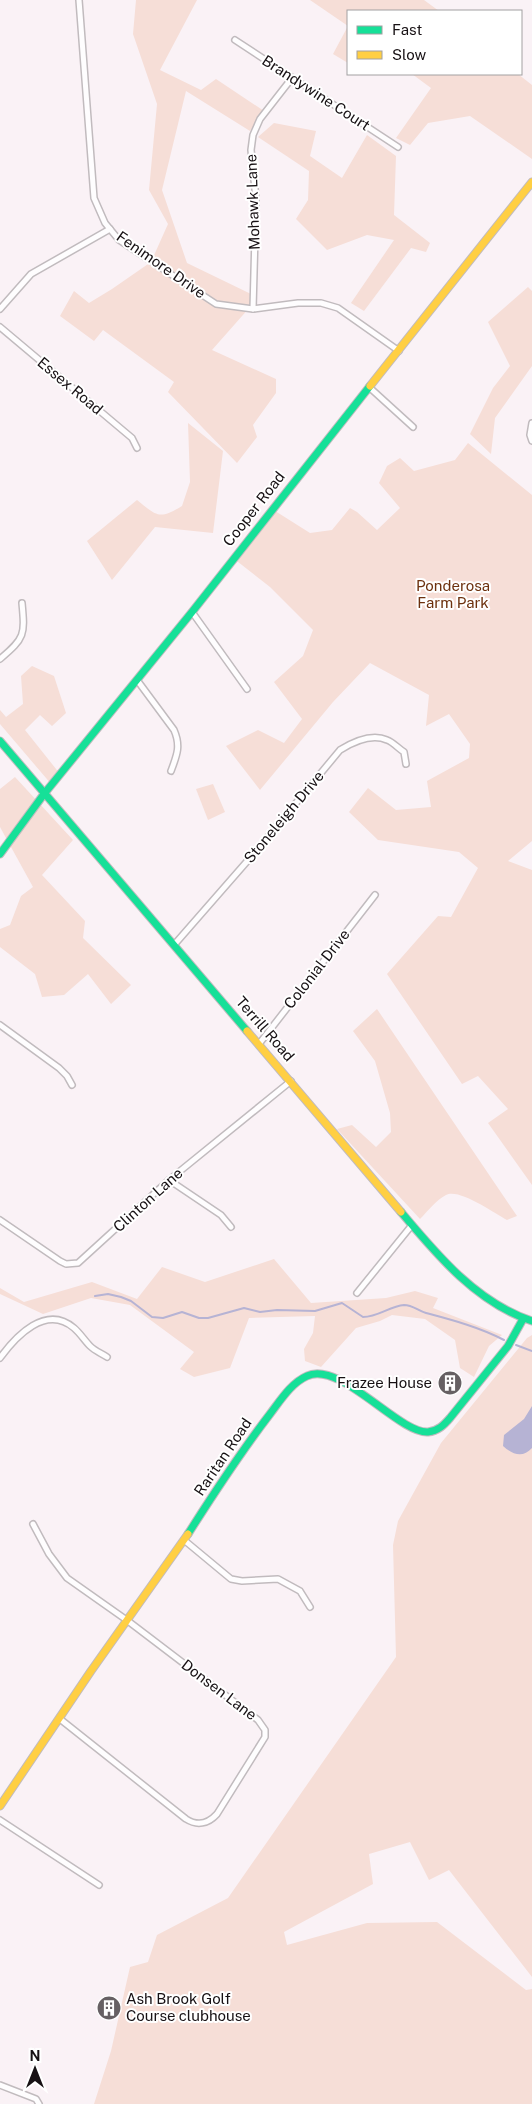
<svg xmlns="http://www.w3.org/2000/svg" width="532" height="2104" font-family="'Public Sans',sans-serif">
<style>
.green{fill:#f6ded7}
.water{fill:#b6b3d4}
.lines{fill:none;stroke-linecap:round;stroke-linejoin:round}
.stream{stroke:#b6b3d4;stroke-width:2}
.street-casing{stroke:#c1bbbe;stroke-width:8}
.fast-casing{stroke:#c1bbbe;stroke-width:9}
.slow-casing{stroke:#c1bbbe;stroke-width:9}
.street{stroke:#fefdfe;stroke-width:5}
.fast{stroke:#16e098;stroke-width:7}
.slow{stroke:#ffcf43;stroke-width:7}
.labels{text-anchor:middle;stroke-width:4;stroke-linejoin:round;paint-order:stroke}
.street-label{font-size:15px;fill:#171114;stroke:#fff}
.park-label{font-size:15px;fill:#6d310e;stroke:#fff}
.poi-label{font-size:15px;fill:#171114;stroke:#fff;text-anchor:end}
</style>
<rect width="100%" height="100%" fill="#faf2f6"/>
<g class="green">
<polygon points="136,0 197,0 160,70 201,90 216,79 264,111 250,131 186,91 162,190 187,263 251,294 250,307 212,350 276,379 276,393 253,425 257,437 237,463 168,392 174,382 103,330 94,341 60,316 74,291 89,303 112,289 151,262 168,224 149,190 157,104 133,34"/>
<polygon points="310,0 424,0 439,11 348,11 348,63 333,54 348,26"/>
<polygon points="412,74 518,74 532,85 532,159 470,116 428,123 410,145 396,138 431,88"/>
<polygon points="274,123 316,131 310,156 342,178 367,135 396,156 394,215 430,243 426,252 411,248 364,311 351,303 394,240 367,235 327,250 296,219 308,200 309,171 258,137"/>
<polygon points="528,287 532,291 532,366 495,418 491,454 470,434 493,388 510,366 488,322"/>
<path d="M188,423L223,451L213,533L155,527L112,580L87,541L137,500C157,516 159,520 182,506L190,482Z"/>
<polygon points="468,443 532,495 532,841 508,861 532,870 532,1185 488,1123 508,1109 478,1076 462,1084 387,974 438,916 451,917 478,868 459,852 378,840 349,812 368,788 396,810 431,807 427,781 469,758 470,744 449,714 426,726 429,695 370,663 333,702 260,790 226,746 258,730 284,743 302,719 274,682 303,656 313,630 270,587 233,558 272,509 310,533 332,530 350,508 357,512 377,530 400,508 379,483 387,466 400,458 414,471 455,460"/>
<polygon points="32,666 54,676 66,713 52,726 40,715 25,730 60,774 52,785 0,724 0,710 6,717 23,704 21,676"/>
<polygon points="15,777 73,840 42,875 85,921 83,938 131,985 111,1004 88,974 64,995 42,997 35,974 0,947 0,929 10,925 21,896 33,887 0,827 0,789"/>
<polygon points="213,784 225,812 208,820 196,789"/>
<path d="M377,1009L517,1216L507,1220C494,1213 459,1188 446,1195C436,1200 428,1211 420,1219L337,1129L352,1125L376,1147L391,1132L390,1113L375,1061L353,1031Z"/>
<polygon points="274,1259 311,1303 386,1298 415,1291 438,1298 433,1308 502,1335 489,1346 474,1377 460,1368 455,1340 425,1319 392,1315 380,1321 356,1328 321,1367 305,1361 304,1349 313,1333 315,1316 249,1318 230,1368 194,1377 180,1369 194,1352 130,1305 91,1298 43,1314 0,1294 0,1288 24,1302 92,1282 137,1299 162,1267 205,1282"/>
<polygon points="532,1335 532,1977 449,1870 429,1880 410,1842 369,1854 373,1884 284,1932 287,1945 367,1923 437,1922 526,1990 532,1989 532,2104 94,2104 111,2051 130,1967 148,1962 157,1935 228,1898 396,1657 393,1545 398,1521 441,1443 527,1338"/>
</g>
<path class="water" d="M532,1406V1448C523,1458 513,1455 503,1446L504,1435L524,1419Z"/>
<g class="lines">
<g class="stream">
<path d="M95,1296L108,1294L121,1297L131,1301L152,1317L163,1318L182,1312L199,1318H208L244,1308L260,1312L277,1310L315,1311L342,1303L363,1317C378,1317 390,1306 404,1305C413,1305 418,1311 426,1313C452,1320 479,1327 504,1340"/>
<polyline points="516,1345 532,1351"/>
</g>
<defs>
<g id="street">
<polyline points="79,0 94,198 105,223 119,240 216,304 253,309 298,303 321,303 338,308 399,351"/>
<polyline points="235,40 398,147"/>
<polyline points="0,309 31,274 110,229"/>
<polyline points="253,309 256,199 251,150 253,135 260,119 292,78"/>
<polyline points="0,327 132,438 137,448"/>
<polyline points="369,387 413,427"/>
<polyline points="532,423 530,435 532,441"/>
<polyline points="192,612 247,689"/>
<path d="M0,659C25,638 25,635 22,603"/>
<path d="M137,680L174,730C181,746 177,755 171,771"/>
<path d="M174,945L257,850L340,750C353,742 371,733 387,740C393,742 399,749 404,752L406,764"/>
<polyline points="0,1025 59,1068 67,1076 72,1085"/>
<polyline points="259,1044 375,895"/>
<polyline points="169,1180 221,1215 231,1227"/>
<polyline points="0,1220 60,1261 66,1264 78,1263 169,1180 291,1081"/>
<polyline points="357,1293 412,1225"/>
<path d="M0,1358C16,1336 46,1304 74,1328C80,1333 85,1341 90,1346C95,1351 101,1353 107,1357"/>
<path d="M33,1524L49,1554L67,1578L128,1621L258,1720L265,1730V1737L217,1814C208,1824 197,1826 186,1819L60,1719"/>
<polyline points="184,1540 231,1579 242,1581 278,1579 300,1591 310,1607"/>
<polyline points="0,1820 99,1885"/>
<polyline points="0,2085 36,2099 39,2104"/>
</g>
<g id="fast">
<polyline points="0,741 247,1031"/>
<polyline points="0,854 44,794 192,612 370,386"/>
<path d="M401,1212C437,1255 477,1303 532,1321"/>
<path d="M188,1534C214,1493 240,1453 270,1414C280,1401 291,1383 307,1376C340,1360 399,1434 428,1432C438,1431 444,1425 450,1418L508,1346L523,1319"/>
</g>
<g id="slow">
<polyline points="370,386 532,182"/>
<polyline points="247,1031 401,1212"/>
<polyline points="0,1806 91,1671 188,1534"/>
</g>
</defs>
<use href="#street" class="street-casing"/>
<use href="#fast" class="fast-casing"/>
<use href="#slow" class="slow-casing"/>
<use href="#street" class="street"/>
<use href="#fast" class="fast"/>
<use href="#slow" class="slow"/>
</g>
<defs>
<symbol id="building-disc" viewBox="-11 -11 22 22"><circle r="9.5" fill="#666063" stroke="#fff"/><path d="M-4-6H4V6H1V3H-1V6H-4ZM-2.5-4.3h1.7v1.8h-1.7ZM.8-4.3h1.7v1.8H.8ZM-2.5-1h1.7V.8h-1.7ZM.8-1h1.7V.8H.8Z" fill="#fff"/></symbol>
</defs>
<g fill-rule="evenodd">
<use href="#building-disc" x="436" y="1369" width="28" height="28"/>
<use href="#building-disc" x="95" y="1994" width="28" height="28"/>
</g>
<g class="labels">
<g class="street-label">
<text transform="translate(316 93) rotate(33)" y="5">Brandywine Court</text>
<text transform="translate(253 202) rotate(-92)" y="5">Mohawk Lane</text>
<text transform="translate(161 265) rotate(35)" y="5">Fenimore Drive</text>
<text transform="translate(70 386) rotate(40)" y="5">Essex Road</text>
<text transform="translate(254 509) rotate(-52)" y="5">Cooper Road</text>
<text transform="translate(284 817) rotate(-50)" y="5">Stoneleigh Drive</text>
<text transform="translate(317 969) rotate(-52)" y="5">Colonial Drive</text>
<text transform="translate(265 1029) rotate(49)" y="5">Terrill Road</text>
<text transform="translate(148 1200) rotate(-42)" y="5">Clinton Lane</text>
<text transform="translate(223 1457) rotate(-56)" y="5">Raritan Road</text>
<text transform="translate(219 1690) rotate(37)" y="5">Donsen Lane</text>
</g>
<g class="park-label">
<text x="453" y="591">Ponderosa<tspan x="453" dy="17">Farm Park</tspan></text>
</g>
<g class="poi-label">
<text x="432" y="1388">Frazee House</text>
<text x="126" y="2004" text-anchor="start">Ash Brook Golf<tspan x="126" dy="17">Course clubhouse</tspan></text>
</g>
</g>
<rect x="347" y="10" width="175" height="65" fill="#ffffff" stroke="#a2a0a1"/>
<rect x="357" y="26" width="25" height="8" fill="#16e098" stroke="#a2a0a1"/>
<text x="392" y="35" font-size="15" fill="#171114">Fast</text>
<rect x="357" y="51" width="25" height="8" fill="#ffcf43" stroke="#a2a0a1"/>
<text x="392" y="60" font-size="15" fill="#171114">Slow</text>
<g transform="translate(35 2069)" stroke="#ffffff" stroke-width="4" paint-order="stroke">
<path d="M0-4L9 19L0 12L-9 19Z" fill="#171114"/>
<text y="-8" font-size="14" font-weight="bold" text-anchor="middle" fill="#171114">N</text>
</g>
</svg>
